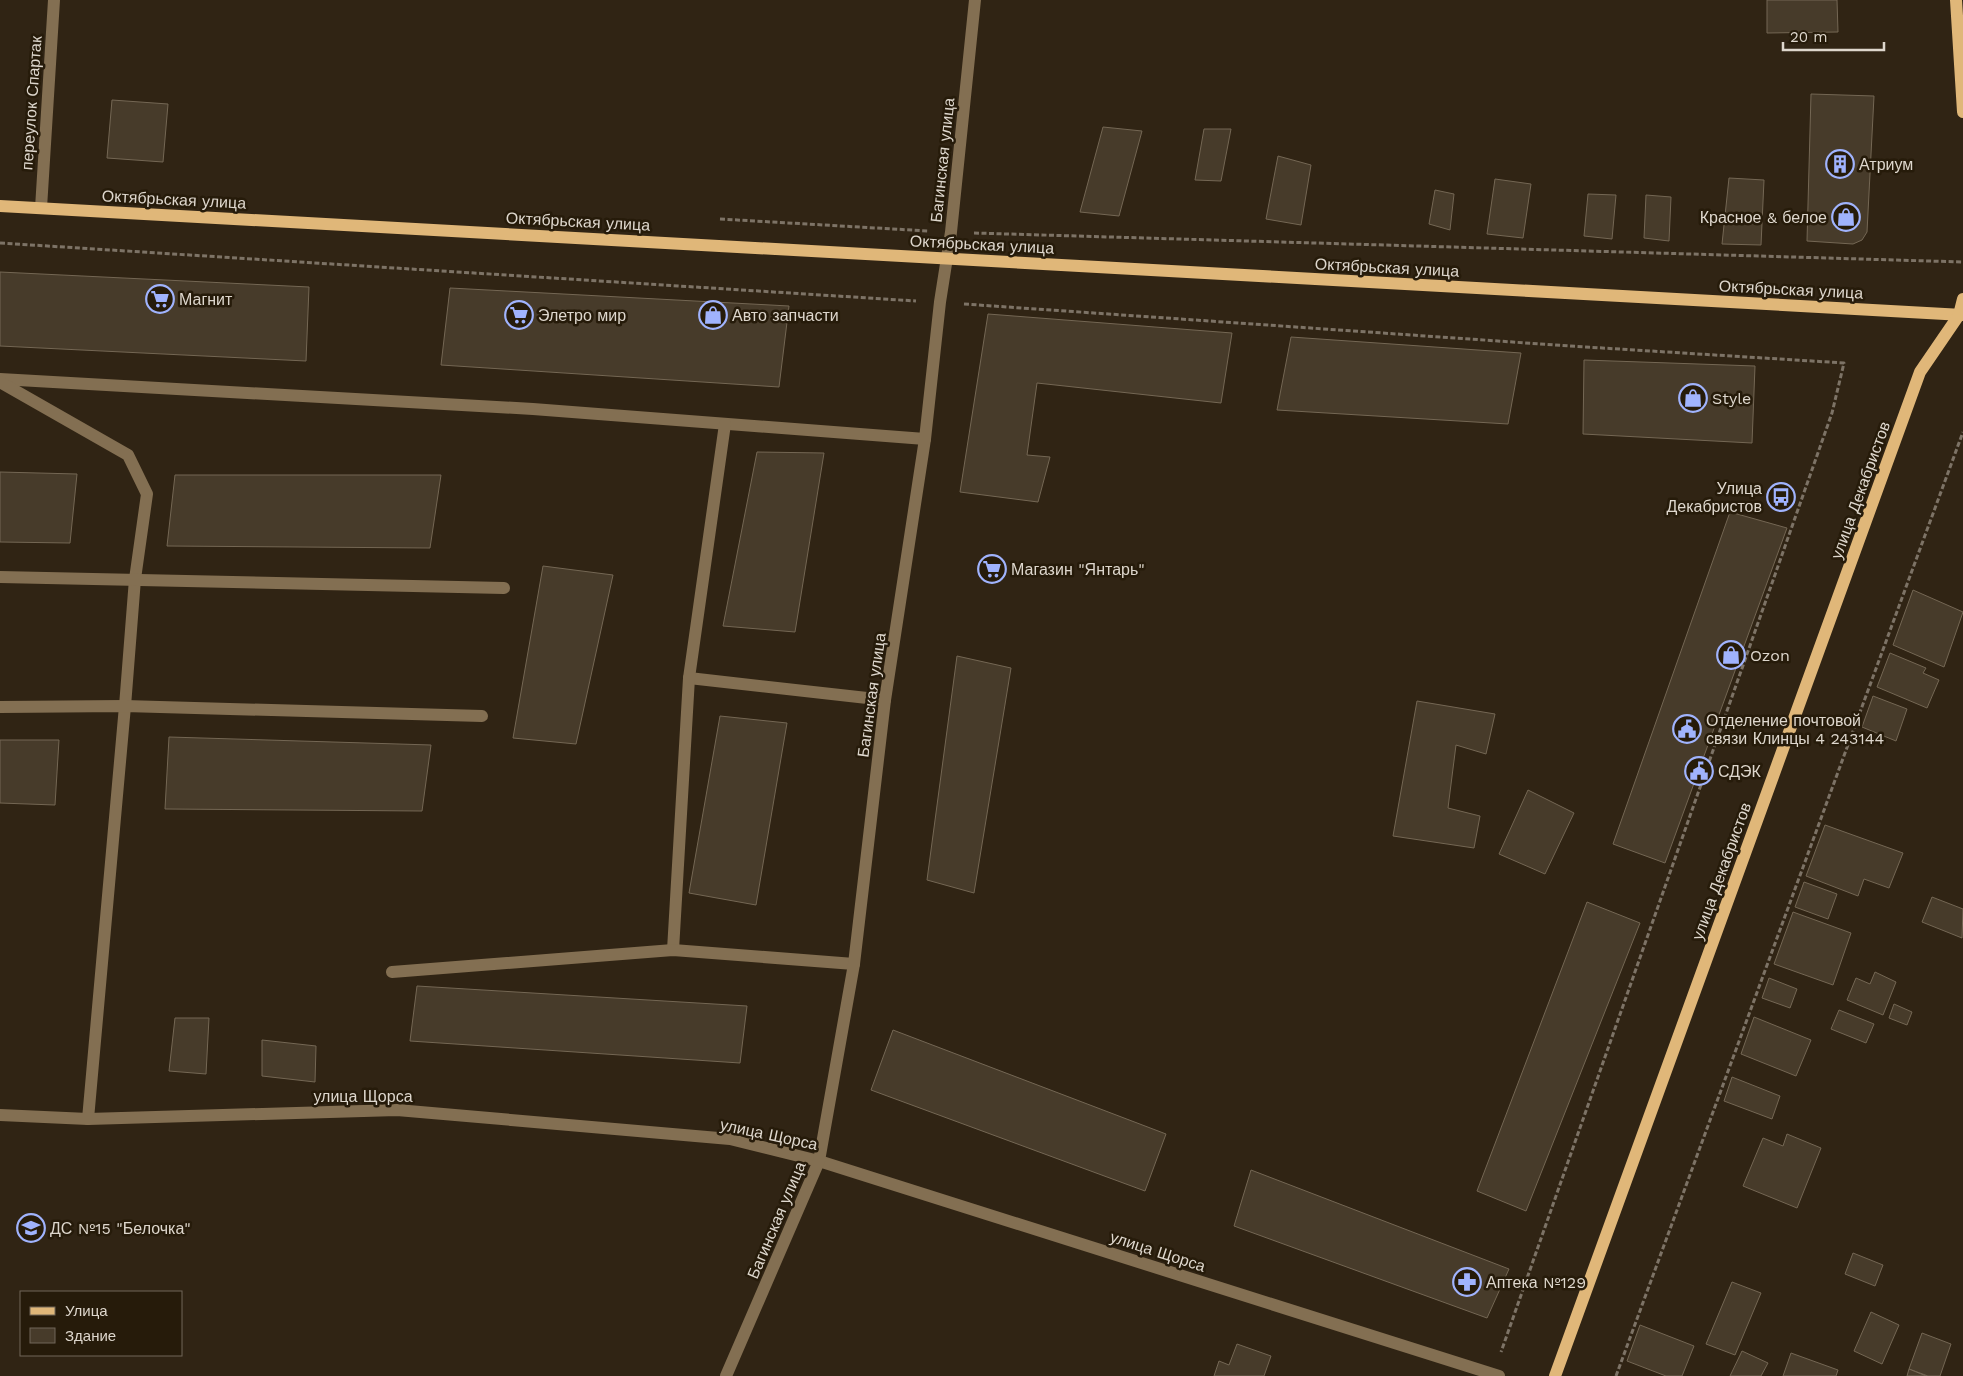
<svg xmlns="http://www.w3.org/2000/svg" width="1963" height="1376" font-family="'Work Sans',sans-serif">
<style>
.building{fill:#473b2a;stroke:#746754}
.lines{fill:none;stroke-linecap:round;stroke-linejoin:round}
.path{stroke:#7d7366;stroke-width:3;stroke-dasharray:5 2.5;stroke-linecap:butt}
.minor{stroke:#836f52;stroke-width:12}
.major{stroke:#e0b779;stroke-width:12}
.labels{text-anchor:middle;stroke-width:5;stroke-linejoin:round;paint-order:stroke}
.street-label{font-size:16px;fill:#ded7cd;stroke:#261b0a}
.poi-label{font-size:16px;fill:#ded7cd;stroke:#261b0a;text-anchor:start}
</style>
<rect width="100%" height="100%" fill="#302414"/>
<g class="building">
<polygon points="1767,0 1837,0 1838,32 1767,33"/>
<polygon points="1811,94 1874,96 1867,232 1862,240 1853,244 1807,241"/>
<polygon points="112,100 168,104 163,162 107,158"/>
<polygon points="1103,127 1142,131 1119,216 1080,212"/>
<polygon points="1204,129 1231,129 1221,181 1195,180"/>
<polygon points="1278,156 1311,165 1301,225 1266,219"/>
<polygon points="1729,178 1764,180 1761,245 1722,244"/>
<polygon points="1495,179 1531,184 1523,238 1487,234"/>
<polygon points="1435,190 1454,194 1450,230 1429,224"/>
<polygon points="1588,194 1616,195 1612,239 1584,236"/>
<polygon points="1646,195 1671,197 1669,241 1644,238"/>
<polygon points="0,272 309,287 306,361 0,346"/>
<polygon points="450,288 789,306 779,387 441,365"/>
<polygon points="988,314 1232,333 1221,403 1037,383 1027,455 1050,457 1038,502 960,492"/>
<polygon points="1291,337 1521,353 1508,424 1277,410"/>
<polygon points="1584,360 1755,366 1752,443 1583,434"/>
<polygon points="757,452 824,453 795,632 723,626"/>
<polygon points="0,472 77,474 70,543 0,542"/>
<polygon points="175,475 441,475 430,548 167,546"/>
<polygon points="1730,512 1787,528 1665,863 1613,844"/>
<polygon points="543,566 613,575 576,744 513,738"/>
<polygon points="1913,590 1963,612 1944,667 1893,645"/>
<polygon points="1890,653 1926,668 1923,673 1939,680 1927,708 1877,687"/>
<polygon points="957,656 1011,668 974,893 927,880"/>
<polygon points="1873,696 1907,709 1896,741 1862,727"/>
<polygon points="1417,701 1495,714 1486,754 1456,745 1448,808 1480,816 1474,848 1393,836"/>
<polygon points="720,716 787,723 756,905 689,893"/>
<polygon points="169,737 431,745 422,811 165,809"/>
<polygon points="0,740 59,740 55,805 0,803"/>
<polygon points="1528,790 1574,813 1545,874 1499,854"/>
<polygon points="1825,825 1903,853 1889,888 1864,879 1858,896 1806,876"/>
<polygon points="1804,882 1837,894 1828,919 1795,907"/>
<polygon points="1932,897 1963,909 1962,938 1922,922"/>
<polygon points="1587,902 1640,923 1526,1211 1477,1191"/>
<polygon points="1793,912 1851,933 1833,985 1774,964"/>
<polygon points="1875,972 1896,982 1883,1015 1847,1000 1856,978 1870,984"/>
<polygon points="1769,978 1797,989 1790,1008 1762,998"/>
<polygon points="417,986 747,1006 740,1063 410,1041"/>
<polygon points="1894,1004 1912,1012 1907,1025 1889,1018"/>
<polygon points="1839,1010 1874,1024 1866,1043 1831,1029"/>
<polygon points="1754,1017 1811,1040 1796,1076 1741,1054"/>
<polygon points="175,1018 209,1018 206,1074 169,1071"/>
<polygon points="893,1030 1166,1134 1145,1191 871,1090"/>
<polygon points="262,1040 316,1046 315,1082 262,1076"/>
<polygon points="1732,1077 1780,1096 1772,1119 1724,1101"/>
<polygon points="1787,1134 1821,1148 1797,1208 1743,1186 1763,1138 1783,1146"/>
<polygon points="1251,1170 1509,1269 1487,1318 1234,1226"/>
<polygon points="1853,1253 1883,1265 1875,1286 1845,1274"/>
<polygon points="1732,1282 1761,1293 1735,1355 1706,1344"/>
<polygon points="1871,1312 1899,1325 1882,1364 1854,1351"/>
<polygon points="1640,1325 1694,1346 1682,1376 1666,1376 1627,1361"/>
<polygon points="1922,1333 1951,1344 1940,1376 1928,1376 1909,1369"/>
<polygon points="1237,1344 1271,1356 1264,1376 1214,1376 1219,1361 1229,1365"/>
<polygon points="1742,1351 1768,1363 1761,1376 1730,1376"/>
<polygon points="1791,1353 1838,1370 1836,1376 1783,1376"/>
<polygon points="1909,1369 1926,1376 1907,1376"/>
</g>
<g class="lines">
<g class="path">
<polyline points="720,219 928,231"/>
<polyline points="974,233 1963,262"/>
<polyline points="0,243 916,301"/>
<polyline points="964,304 1570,346 1844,363 1832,413 1501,1352"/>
<polyline points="1616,1376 1963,432"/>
</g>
<g class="minor">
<polyline points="41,208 54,0"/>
<polyline points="0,379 533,409 925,439"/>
<polyline points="0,382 128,455 147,494 135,579 125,706 88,1119"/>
<polyline points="0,577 504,588"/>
<polyline points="689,678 885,700"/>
<polyline points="0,707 125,706 482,716"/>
<polyline points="673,950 689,678 725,424"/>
<polyline points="392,972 673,950 854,964"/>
<polyline points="0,1115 88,1119 397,1110 730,1139 819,1161 1499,1376"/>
<polyline points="726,1376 819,1161 854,964 885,700 925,439 940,302 951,232 975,0"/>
</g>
<g class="major">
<polyline points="1956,0 1963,112"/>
<polyline points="0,206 1963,315"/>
<polyline points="1555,1376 1920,372 1959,315 1963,299"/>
</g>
</g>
<defs>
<symbol id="building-ring" viewBox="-11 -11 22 22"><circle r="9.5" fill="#261b0a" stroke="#a0b3fd" stroke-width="1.5"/><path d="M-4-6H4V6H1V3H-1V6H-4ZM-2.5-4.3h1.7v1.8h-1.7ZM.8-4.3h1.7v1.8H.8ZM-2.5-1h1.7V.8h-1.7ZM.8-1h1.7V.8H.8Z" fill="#a0b3fd"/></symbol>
<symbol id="shop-ring" viewBox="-11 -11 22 22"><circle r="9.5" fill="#261b0a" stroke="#a0b3fd" stroke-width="1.5"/><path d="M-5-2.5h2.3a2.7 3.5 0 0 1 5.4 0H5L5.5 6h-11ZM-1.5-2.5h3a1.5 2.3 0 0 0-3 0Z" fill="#a0b3fd"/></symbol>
<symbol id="supermarket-ring" viewBox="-11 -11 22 22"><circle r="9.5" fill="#261b0a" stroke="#a0b3fd" stroke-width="1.5"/><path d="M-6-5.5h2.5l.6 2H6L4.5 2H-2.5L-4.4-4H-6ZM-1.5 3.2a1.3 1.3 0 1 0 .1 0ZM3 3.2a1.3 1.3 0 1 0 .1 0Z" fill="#a0b3fd"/></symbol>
<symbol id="bus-ring" viewBox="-11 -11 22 22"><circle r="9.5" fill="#261b0a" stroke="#a0b3fd" stroke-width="1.5"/><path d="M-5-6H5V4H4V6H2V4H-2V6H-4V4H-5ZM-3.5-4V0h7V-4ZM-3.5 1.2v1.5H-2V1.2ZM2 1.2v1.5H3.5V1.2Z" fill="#a0b3fd"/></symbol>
<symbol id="civic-ring" viewBox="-11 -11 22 22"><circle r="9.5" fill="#261b0a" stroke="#a0b3fd" stroke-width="1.5"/><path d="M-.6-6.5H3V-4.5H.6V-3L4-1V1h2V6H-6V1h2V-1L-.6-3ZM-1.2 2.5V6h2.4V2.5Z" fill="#a0b3fd"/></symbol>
<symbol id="school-ring" viewBox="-11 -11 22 22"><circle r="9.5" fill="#261b0a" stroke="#a0b3fd" stroke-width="1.5"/><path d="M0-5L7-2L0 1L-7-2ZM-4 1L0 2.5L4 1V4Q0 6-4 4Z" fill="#a0b3fd"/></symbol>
<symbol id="pharmacy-ring" viewBox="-11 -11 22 22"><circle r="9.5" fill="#261b0a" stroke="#a0b3fd" stroke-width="1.5"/><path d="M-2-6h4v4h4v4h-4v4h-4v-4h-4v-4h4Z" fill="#a0b3fd"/></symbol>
</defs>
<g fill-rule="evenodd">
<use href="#building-ring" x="1824" y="148" width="32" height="32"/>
<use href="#shop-ring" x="1830" y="201" width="32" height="32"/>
<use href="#supermarket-ring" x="144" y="283" width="32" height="32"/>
<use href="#supermarket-ring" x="503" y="299" width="32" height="32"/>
<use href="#shop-ring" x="697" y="299" width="32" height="32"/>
<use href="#shop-ring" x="1677" y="382" width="32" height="32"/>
<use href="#bus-ring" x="1765" y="481" width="32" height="32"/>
<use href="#supermarket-ring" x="976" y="553" width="32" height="32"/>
<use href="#shop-ring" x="1715" y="639" width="32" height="32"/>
<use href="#civic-ring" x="1671" y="713" width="32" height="32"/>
<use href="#civic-ring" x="1683" y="755" width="32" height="32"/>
<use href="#school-ring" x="15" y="1212" width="32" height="32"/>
<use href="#pharmacy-ring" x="1451" y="1266" width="32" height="32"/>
</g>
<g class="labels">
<g class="street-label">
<text transform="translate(31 103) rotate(-86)" y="6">переулок Спартак</text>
<text transform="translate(942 160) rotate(-84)" y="6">Багинская улица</text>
<text transform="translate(174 199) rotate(3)" y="6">Октябрьская улица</text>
<text transform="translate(578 221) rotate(3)" y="6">Октябрьская улица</text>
<text transform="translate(982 244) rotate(3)" y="6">Октябрьская улица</text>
<text transform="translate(1387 267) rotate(3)" y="6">Октябрьская улица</text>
<text transform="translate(1791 289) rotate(3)" y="6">Октябрьская улица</text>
<text transform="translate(1860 490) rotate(-70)" y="6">улица Декабристов</text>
<text transform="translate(871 695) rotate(-82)" y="6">Багинская улица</text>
<text transform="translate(1721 871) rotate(-70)" y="6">улица Декабристов</text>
<text x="363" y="1102">улица Щорса</text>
<text transform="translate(769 1134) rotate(12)" y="6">улица Щорса</text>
<text transform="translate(776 1220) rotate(-67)" y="6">Багинская улица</text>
<text transform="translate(1158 1251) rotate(18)" y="6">улица Щорса</text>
</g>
<g class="poi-label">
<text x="1859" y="170">Атриум</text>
<text x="1827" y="223" text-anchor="end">Красное &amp; белое</text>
<text x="179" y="305">Магнит</text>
<text x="538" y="321">Элетро мир</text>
<text x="732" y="321">Авто запчасти</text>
<text x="1712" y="404">Style</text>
<text x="1762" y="494" text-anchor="end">Улица<tspan x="1762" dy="18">Декабристов</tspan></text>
<text x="1011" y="575">Магазин "Янтарь"</text>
<text x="1750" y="661">Ozon</text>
<text x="1706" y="726">Отделение почтовой<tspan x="1706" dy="18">связи Клинцы 4 243144</tspan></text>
<text x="1718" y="777">СДЭК</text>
<text x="50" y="1234">ДС №15 "Белочка"</text>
<text x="1486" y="1288">Аптека №129</text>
</g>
</g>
<rect x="20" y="1291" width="162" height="65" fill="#261b0a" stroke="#706658"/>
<rect x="30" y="1307" width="25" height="8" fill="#e0b779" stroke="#706658"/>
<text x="65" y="1316" font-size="15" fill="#ded7cd">Улица</text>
<rect x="30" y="1328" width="25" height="15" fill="#473b2a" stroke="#706658"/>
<text x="65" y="1341" font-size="15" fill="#ded7cd">Здание</text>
<path d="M1783 42v8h101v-8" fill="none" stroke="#ded7cd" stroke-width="2.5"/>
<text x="1790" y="42" font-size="15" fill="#ded7cd" stroke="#261b0a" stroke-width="4" paint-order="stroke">20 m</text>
</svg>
